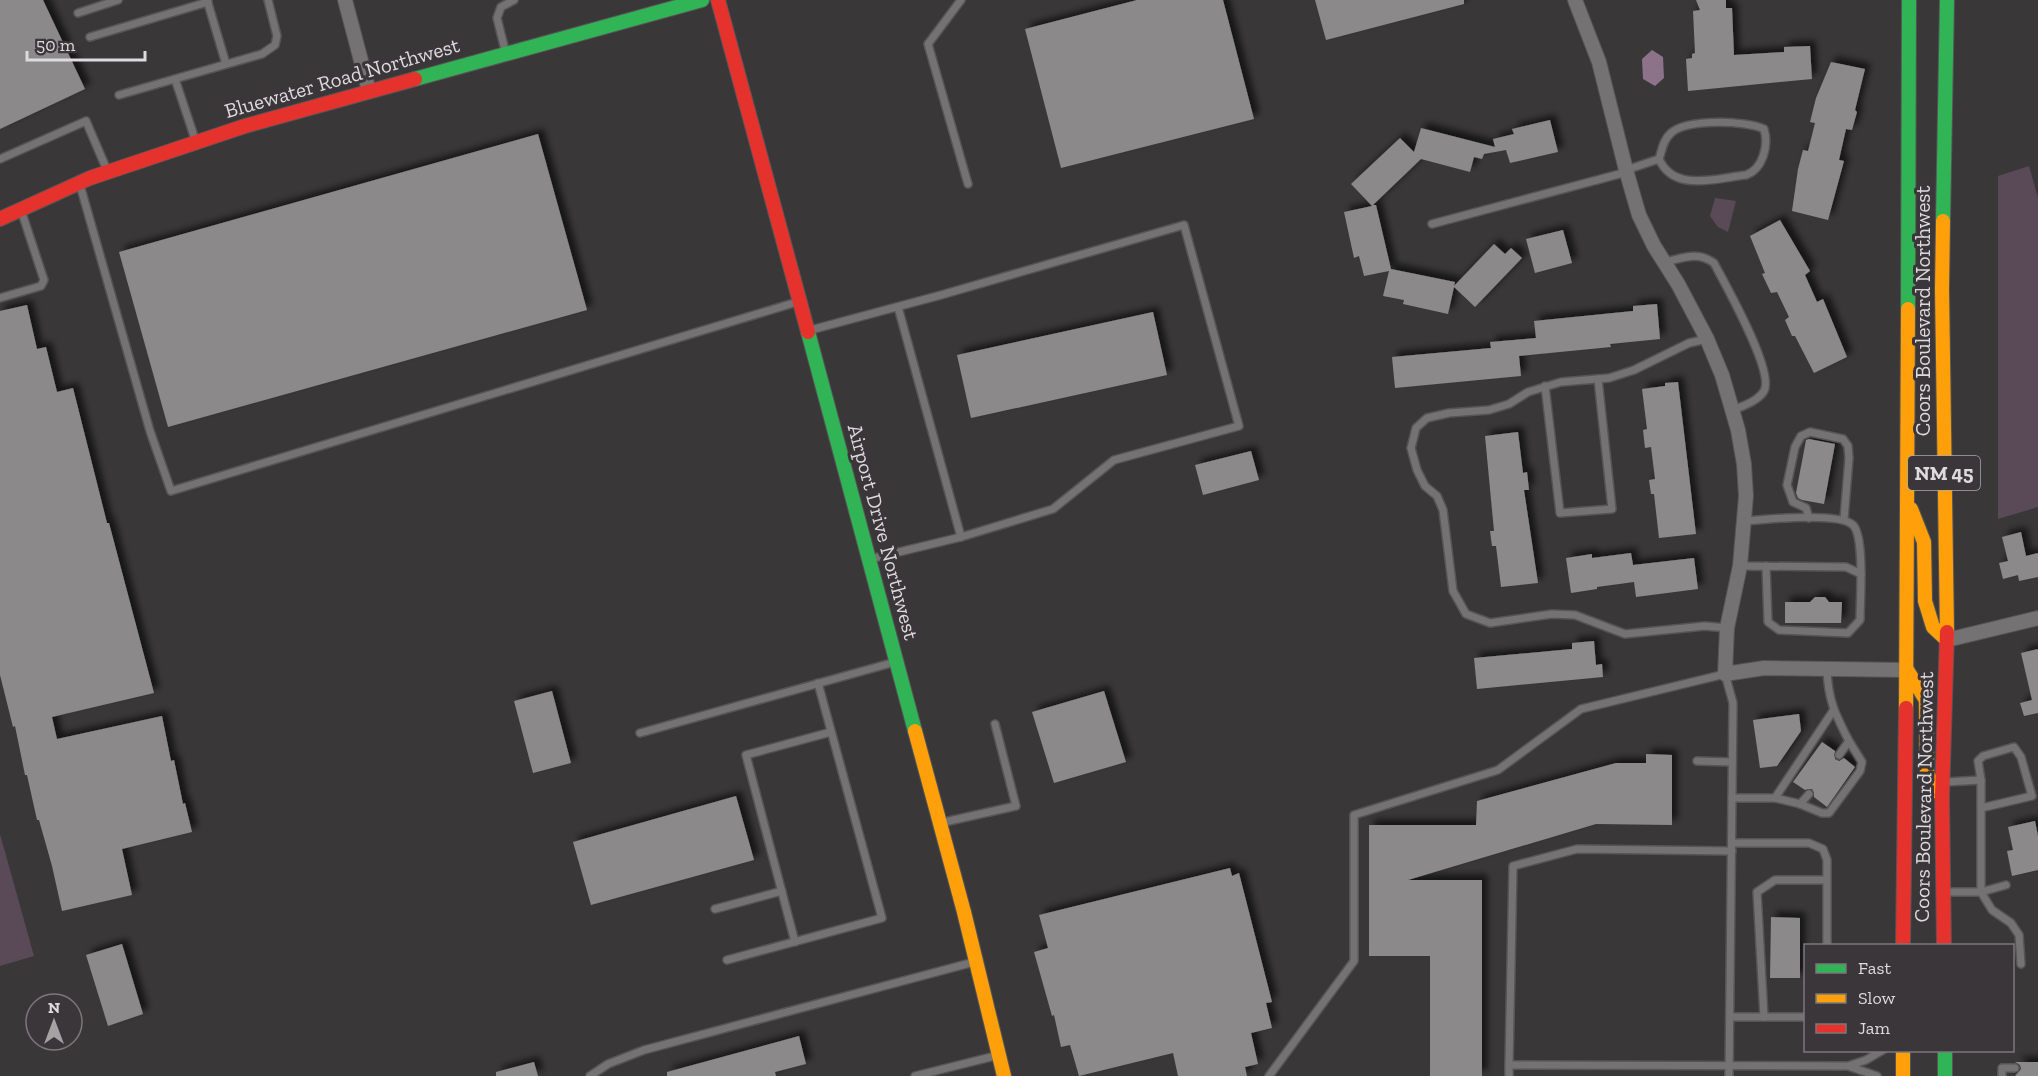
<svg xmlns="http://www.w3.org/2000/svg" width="2038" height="1076" font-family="'Zilla Slab',serif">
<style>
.green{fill:#5a4a58}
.water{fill:#8d738a}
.building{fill:#8b898a;filter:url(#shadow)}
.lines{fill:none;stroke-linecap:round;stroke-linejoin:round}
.lane-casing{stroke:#565456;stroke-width:10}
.street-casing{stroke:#565456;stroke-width:16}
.fast-casing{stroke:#565456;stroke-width:16}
.slow-casing{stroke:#565456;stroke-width:16}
.jam-casing{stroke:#565456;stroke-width:16}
.lane{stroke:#747273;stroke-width:7}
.street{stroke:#747273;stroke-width:14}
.fast{stroke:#30b455;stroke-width:14}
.slow{stroke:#ff9f0a;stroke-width:14}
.jam{stroke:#e5322d;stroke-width:14}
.labels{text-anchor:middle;stroke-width:6;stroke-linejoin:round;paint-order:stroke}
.shield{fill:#3a3639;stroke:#acaaac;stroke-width:1.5}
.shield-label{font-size:20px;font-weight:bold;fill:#dddbdd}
.street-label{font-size:21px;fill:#dddbdd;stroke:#3a3639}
</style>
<defs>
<filter id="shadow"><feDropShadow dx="5.5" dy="-5.5" stdDeviation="3" flood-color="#0009"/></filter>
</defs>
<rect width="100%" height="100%" fill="#393738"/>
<g class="green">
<polygon points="2029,166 2038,198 2038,507 1998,519 1998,176"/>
<polygon points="1715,198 1736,201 1728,232 1718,227 1710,216"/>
<polygon points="0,834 34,956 0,966"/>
</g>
<polygon class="water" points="1652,50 1663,57 1664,78 1655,86 1643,79 1642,59"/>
<g class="building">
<polygon points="0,0 43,0 85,89 0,129"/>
<polygon points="1137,0 1223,0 1254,119 1061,168 1025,29"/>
<polygon points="1315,0 1464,0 1464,4 1326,40"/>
<polygon points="1696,0 1726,0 1726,8 1732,8 1734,55 1784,52 1784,47 1810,46 1812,79 1688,91 1686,59 1692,58 1692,54 1695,53 1693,11 1700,10"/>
<polygon points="1831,62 1865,69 1855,110 1857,112 1852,130 1846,129 1839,160 1844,161 1828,220 1792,211 1798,169 1803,150 1808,151 1815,123 1810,122 1816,98"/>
<polygon points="1550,120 1558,152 1510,163 1506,150 1484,154 1482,159 1474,157 1470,172 1421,159 1373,205 1376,205 1391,269 1455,282 1454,286 1494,244 1505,254 1511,248 1522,258 1475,307 1454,287 1448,314 1403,304 1404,300 1383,296 1389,271 1364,276 1359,256 1354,258 1344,212 1372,206 1351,184 1400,138 1414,152 1421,128 1495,147 1493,139 1514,134 1512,129"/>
<polygon points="538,134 587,310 168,427 119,252"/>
<polygon points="1780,220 1810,271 1805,275 1817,302 1823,299 1847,357 1814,373 1795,336 1792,336 1785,320 1789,317 1777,292 1771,293 1762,274 1765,273 1750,236"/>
<polygon points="1563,230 1572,263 1535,273 1526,239"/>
<polygon points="1657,304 1660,339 1610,344 1611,347 1519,356 1521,376 1395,388 1392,357 1491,348 1490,342 1536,338 1534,321 1633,311 1633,306"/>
<polygon points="27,305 37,349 46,347 57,392 73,388 107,523 109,523 154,693 52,717 57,739 162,716 171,761 174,760 183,804 185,803 192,832 122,849 132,895 62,911 52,866 39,820 37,820 27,775 25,775 15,726 13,727 0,675 0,311"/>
<polygon points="1153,312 1167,375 971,418 957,355"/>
<polygon points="1678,382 1696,534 1659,538 1654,494 1651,494 1649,480 1655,479 1651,447 1645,448 1643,430 1647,429 1642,389 1665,386 1665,383"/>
<polygon points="1518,432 1523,473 1527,472 1529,490 1524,490 1538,583 1501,587 1496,546 1492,546 1490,531 1494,531 1485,436"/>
<polygon points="1809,439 1835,444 1824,504 1802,500 1798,498 1796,493 1806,440"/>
<polygon points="1251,451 1259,480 1203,495 1195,465"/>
<polygon points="2021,532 2026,556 2038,553 2038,577 2019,581 2018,575 2003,579 1999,563 2008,561 2002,537"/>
<polygon points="1631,553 1633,565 1694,558 1698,589 1636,597 1634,582 1597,587 1597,589 1571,593 1566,558 1592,554 1592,558"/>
<polygon points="1815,597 1825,597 1829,602 1842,602 1841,623 1785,623 1785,602 1810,602"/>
<polygon points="1594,641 1596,665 1602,664 1603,677 1477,689 1474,658 1572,649 1572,643"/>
<polygon points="2038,649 2038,713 2024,716 2020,703 2032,700 2021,653"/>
<polygon points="552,691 571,763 533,773 514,701"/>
<polygon points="1104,691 1126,762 1054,783 1032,712"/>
<polygon points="1799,714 1801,731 1777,766 1760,768 1753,720"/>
<polygon points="1822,742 1835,751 1835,759 1839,761 1844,758 1855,767 1827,807 1814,797 1814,793 1812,789 1808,789 1805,790 1793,782"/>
<polygon points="1646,754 1672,755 1672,825 1596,824 1408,880 1482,880 1482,1076 1430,1076 1430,956 1369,956 1369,825 1476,825 1477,801 1616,763 1646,763"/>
<polygon points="736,796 754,860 591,905 573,842"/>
<polygon points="2035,821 2038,836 2038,870 2012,876 2007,851 2013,850 2008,827"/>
<polygon points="1230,868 1232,876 1239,873 1272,1002 1266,1003 1272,1028 1251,1033 1258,1064 1245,1067 1247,1076 1178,1076 1173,1053 1079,1076 1070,1045 1061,1047 1054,1015 1052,1016 1034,952 1048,948 1039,915"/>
<polygon points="1771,917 1800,918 1800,978 1770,978"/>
<polygon points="122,944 143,1014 108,1026 86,955"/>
<polygon points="799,1036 806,1064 775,1072 776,1076 667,1076 667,1072"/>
<polygon points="534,1062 538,1076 496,1076 496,1072"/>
<polygon points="2015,1062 2038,1062 2038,1076 2015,1076 2021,1069 2020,1065"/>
</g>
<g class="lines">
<defs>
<g id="lane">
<polyline points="207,0 226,64"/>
<polyline points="961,0 928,44 968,184"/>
<polyline points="78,13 118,0"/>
<polyline points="90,37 208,2"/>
<polyline points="506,54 497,18 501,7 514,0"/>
<polyline points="175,79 196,142"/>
<polyline points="119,95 262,54 275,45 277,36 268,0"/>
<polyline points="0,159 86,121 107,170"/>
<path d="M1626,170L1659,159C1662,150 1663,140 1671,133C1686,119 1745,120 1764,129C1769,145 1763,169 1746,175C1717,178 1674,193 1659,159"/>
<polyline points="80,185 150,431 171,491 797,302"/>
<polyline points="1432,224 1627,172"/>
<path d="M1665,262C1683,258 1698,251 1714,263C1725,284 1775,372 1764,391C1758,401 1743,406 1733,410"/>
<polyline points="0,298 41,286 44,280 21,210"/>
<polyline points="898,307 961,537"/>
<polyline points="807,331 941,295 1184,225 1239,426 1114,460 1053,509 961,537 870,559"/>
<polyline points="1707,339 1689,343 1634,370 1609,378 1561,382 1528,392 1509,404 1489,410 1449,413 1427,418 1416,428 1411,448 1417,470 1425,486 1437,496 1443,510 1453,591 1466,614 1490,623 1552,614 1575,615 1625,634 1705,626 1727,628"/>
<polyline points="1545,386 1560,513 1612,509 1598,379"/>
<polyline points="1809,518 1806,508 1793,502 1787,485 1795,447 1801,436 1810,432 1843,439 1848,446 1849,458 1844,519"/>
<path d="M1745,521C1766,519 1840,512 1853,525C1865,537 1860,602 1860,620L1848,633L1779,630L1768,622L1766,566"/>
<polyline points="1740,566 1846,567 1861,574"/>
<path d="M1827,669C1828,700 1835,714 1849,741L1839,755"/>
<polyline points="640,733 895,662"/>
<polyline points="1697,761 1732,762"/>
<polyline points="1981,780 1978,761 1983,756 2014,747 2021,757 2032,796 1981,808"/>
<polyline points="1732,798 1775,798 1800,804 1809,794"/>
<polyline points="1775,798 1833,711"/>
<polyline points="1800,804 1822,813 1829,813 1860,771 1862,762 1849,741"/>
<polyline points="940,823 1016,806 995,724"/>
<polyline points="1732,843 1809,843 1823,849 1827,860 1827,946"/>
<polyline points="2006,885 1981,892 1992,910 2011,923 2019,935 2021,964"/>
<polyline points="1946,892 1981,892 1981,780 1946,782"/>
<polyline points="715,909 782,891"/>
<polyline points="795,942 746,755 831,732"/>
<polyline points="727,960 882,918 818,683"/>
<polyline points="1730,1017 1806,1017"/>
<polyline points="1764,1017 1757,892 1775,880 1827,880"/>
<polyline points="1509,1065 1513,866 1577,849 1732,851"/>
<polyline points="590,1076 608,1064 644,1050 974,962"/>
<polyline points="915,1076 999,1055"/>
<polyline points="1269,1076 1354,961 1354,815 1498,770 1581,709 1725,674 1733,703 1729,1076"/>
<polyline points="1509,1076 1509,1065 1848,1066"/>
<polyline points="1877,1076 1848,1066 1866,1060 1883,1050"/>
<polyline points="2002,1076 2002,1068 2015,1068"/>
</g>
<g id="street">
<polyline points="345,0 369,91"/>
<polyline points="1575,0 1599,62 1626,170 1639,215 1654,246 1678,284 1707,339 1722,375 1738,430 1744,464 1746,496 1740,566 1727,628 1725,674 1764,668 1907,670"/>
<polyline points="1947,640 2038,618"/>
</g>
<g id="fast">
<polyline points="415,79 702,0"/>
<polyline points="1943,221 1947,0"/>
<polyline points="1908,309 1909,0"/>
<polyline points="808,332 915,731"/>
<polyline points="1945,1050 1945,1076"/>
</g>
<g id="slow">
<polyline points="1943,221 1942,289 1947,632"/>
<polyline points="1911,509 1924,542 1925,601 1933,627 1947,640"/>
<polyline points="1907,670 1926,700 1927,774 1942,797"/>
<polyline points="1906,708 1908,309"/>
<polyline points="915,731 964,912 1004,1076"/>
<polyline points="1903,1050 1903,1076"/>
</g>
<g id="jam">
<polyline points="718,0 808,332"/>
<polyline points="0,219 90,178 245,126 415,79"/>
<polyline points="1903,946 1906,708"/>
<polyline points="1944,946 1942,797 1947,632"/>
</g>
</defs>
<use href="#lane" class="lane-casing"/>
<use href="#street" class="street-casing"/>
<use href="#fast" class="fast-casing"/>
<use href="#slow" class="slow-casing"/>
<use href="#jam" class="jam-casing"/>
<use href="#lane" class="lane"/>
<use href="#street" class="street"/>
<use href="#fast" class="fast"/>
<use href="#slow" class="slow"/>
<use href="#jam" class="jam"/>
</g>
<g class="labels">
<rect class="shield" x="1908" y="456" width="72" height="34" rx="4.5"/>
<g class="shield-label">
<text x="1944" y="480">NM 45</text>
</g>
<g class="street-label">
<text transform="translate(342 78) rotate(-16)" y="7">Bluewater Road Northwest</text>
<text transform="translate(1923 311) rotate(-90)" y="7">Coors Boulevard Northwest</text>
<text transform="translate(883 532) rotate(75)" y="7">Airport Drive Northwest</text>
<text transform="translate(1924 797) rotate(-89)" y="7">Coors Boulevard Northwest</text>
</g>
</g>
<rect x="1804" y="944" width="210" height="108" fill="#3a3639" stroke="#7b787b" stroke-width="1.5"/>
<rect x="1816" y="964" width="30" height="9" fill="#30b455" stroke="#7b787b" stroke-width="1.5"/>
<text x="1858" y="974" font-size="18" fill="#dddbdd">Fast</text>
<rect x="1816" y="994" width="30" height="9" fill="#ff9f0a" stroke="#7b787b" stroke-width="1.5"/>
<text x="1858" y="1004" font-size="18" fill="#dddbdd">Slow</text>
<rect x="1816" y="1024" width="30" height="9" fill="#e5322d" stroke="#7b787b" stroke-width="1.5"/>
<text x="1858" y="1034" font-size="18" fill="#dddbdd">Jam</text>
<g transform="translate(54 1022)"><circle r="28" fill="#3a3639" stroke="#7b787b" stroke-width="1.5"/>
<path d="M0-4.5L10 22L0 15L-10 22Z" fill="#a4a2a3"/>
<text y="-9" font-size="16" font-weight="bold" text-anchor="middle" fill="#dddbdd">N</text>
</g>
<path d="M27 51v9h118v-9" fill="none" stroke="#dddbdd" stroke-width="3"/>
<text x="36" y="51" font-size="18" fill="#dddbdd" stroke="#3a3639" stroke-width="4.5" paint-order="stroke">50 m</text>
</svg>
